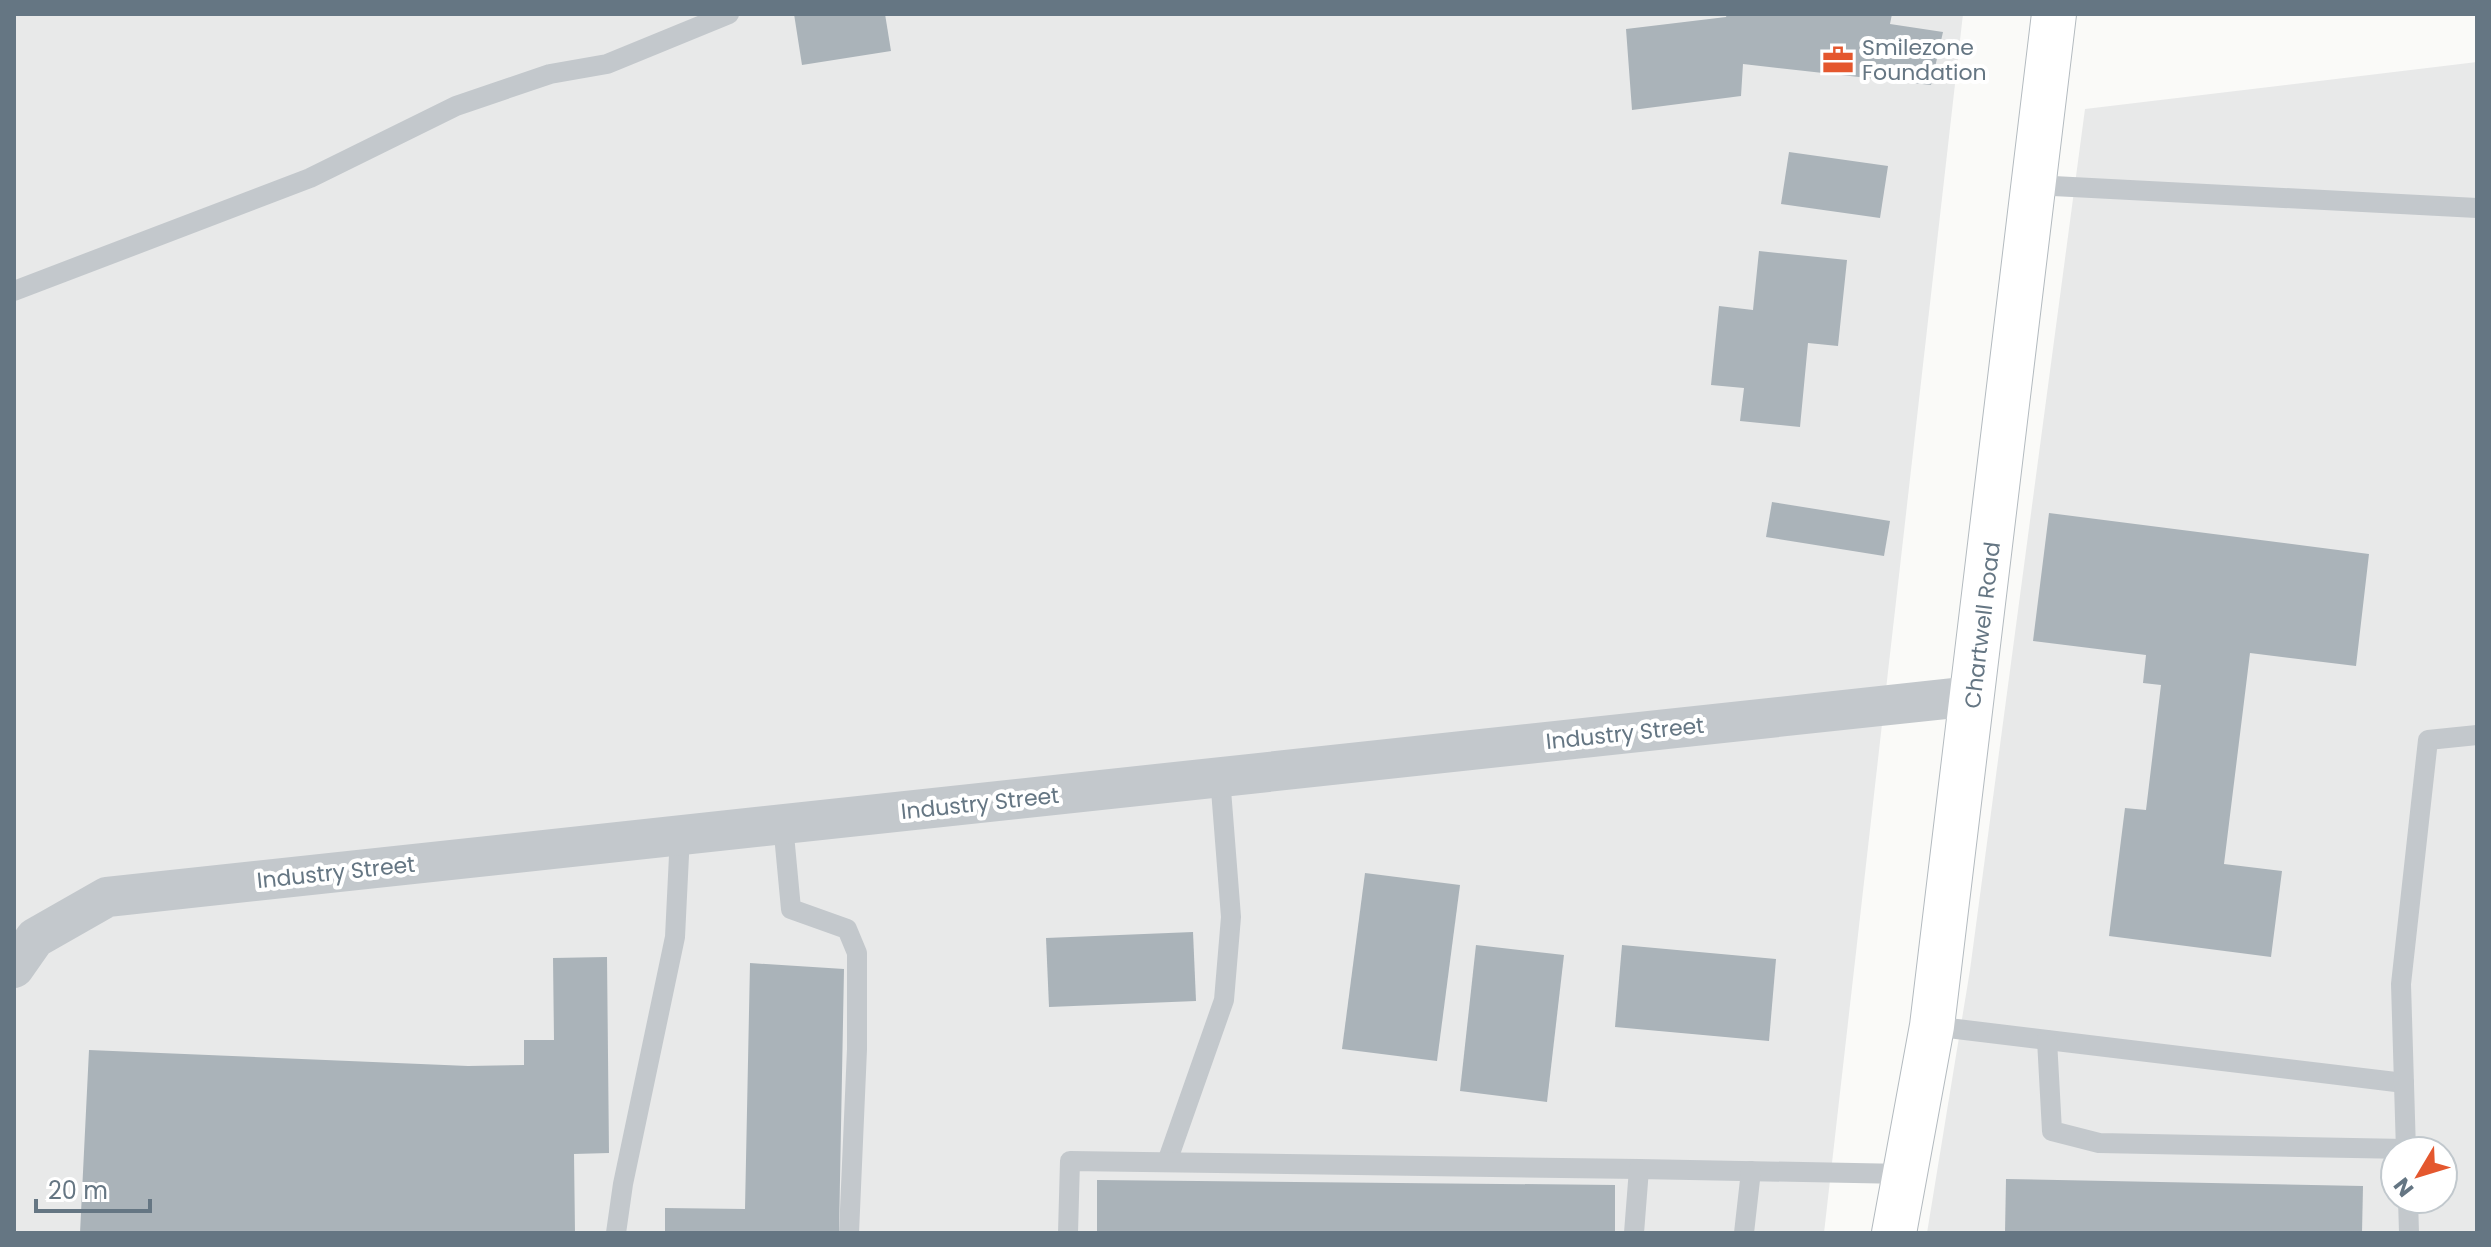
<svg xmlns="http://www.w3.org/2000/svg" width="2491" height="1247" font-family="Poppins,sans-serif">
<style>
.built{fill:#e8e9e9;fill-rule:evenodd}
.building{fill:#aab3b9}
.lines{fill:none;stroke-linecap:round;stroke-linejoin:round}
.secondary-casing{stroke:#b3babf;stroke-width:46}
.lane{stroke:#c3c8cc;stroke-width:20}
.street{stroke:#c3c8cc;stroke-width:40}
.secondary{stroke:#fff;stroke-width:44}
.labels{text-anchor:middle;stroke-width:8;stroke-linejoin:round;paint-order:stroke}
.poi-label{font-size:22px;fill:#657683;stroke:#fff;text-anchor:start}
.street-label{font-size:22px;fill:#657683;stroke:#fff}
</style>
<rect width="100%" height="100%" fill="#fafaf8"/>
<g class="built">
<polygon points="14,14 1963,14 1824,1233 14,1233"/>
<path d="M2477,62V1233H1927L1970,970L2085,109ZM2395,1151H2443V1199H2395Z"/>
</g>
<g class="building">
<polygon points="794,14 885,14 891,51 802,65"/>
<polygon points="1727,14 1892,14 1890,24 1943,32 1931,85 1743,64 1741,96 1632,110 1626,29 1726,17"/>
<polygon points="1789,152 1888,166 1880,218 1781,204"/>
<polygon points="1759,251 1847,260 1838,346 1808,343 1800,427 1740,421 1744,388 1711,385 1719,306 1753,310"/>
<polygon points="1772,502 1890,521 1884,556 1766,537"/>
<polygon points="2049,513 2369,554 2356,666 2250,653 2224,864 2282,871 2271,957 2109,936 2125,808 2146,810 2161,685 2143,683 2146,655 2033,641"/>
<polygon points="1365,873 1460,885 1437,1061 1342,1049"/>
<polygon points="1193,932 1196,1001 1049,1007 1046,938"/>
<polygon points="1476,945 1564,955 1547,1102 1460,1091"/>
<polygon points="1622,945 1776,959 1769,1041 1615,1027"/>
<polygon points="607,957 609,1153 574,1154 575,1233 80,1233 89,1050 468,1066 524,1065 524,1040 554,1040 553,958"/>
<polygon points="750,963 844,969 839,1233 665,1233 665,1208 745,1209"/>
<polygon points="2006,1179 2363,1186 2362,1233 2005,1233"/>
<polygon points="1097,1180 1615,1185 1615,1233 1097,1233"/>
</g>
<g class="lines">
<defs>
<polyline id="secondary" points="1894,1233 1932,1026 2054,14"/>
</defs>
<use href="#secondary" class="secondary-casing"/>
<g class="lane">
<polyline points="2034,185 2477,208"/>
<polyline points="14,291 310,178 456,106 550,74 607,64 729,14"/>
<polyline points="783,824 791,909 847,929 857,953 857,1049 849,1233"/>
<polyline points="1932,1026 2404,1083"/>
<polyline points="2047,1040 2052,1131 2099,1143 2406,1149"/>
<polyline points="2406,1151 2401,984 2428,740 2477,735"/>
<polyline points="1167,1162 1224,1000 1231,917 1220,777"/>
<polyline points="2408,1199 2409,1233"/>
<polyline points="616,1233 623,1184 675,937 680,835"/>
<polyline points="1068,1233 1070,1161 1639,1169"/>
<polyline points="1634,1233 1639,1169 1905,1174"/>
<polyline points="1744,1233 1751,1171"/>
</g>
<polyline class="street" points="14,968 35,938 107,897 1973,696"/>
<use href="#secondary" class="secondary"/>
</g>
<defs>
<symbol id="office-bare" viewBox="-9 -9 18 18"><path d="M-6-3h4V-5.5h4V-3h4V5H-6ZM-1-4.5V-3h2v-1.5ZM-6 0V1H6V0Z" fill="#e4572e" stroke="#fff" stroke-width="2.5" paint-order="stroke"/></symbol>
</defs>
<g fill-rule="evenodd">
<use href="#office-bare" x="1816" y="38" width="44" height="44"/>
</g>
<g class="labels">
<g class="poi-label">
<text x="1862" y="55">Smilezone<tspan x="1862" dy="25">Foundation</tspan></text>
</g>
<g class="street-label">
<text transform="translate(1982 625) rotate(-83)" y="8">Chartwell Road</text>
<text transform="translate(1625 733) rotate(-6)" y="8">Industry Street</text>
<text transform="translate(980 803) rotate(-6)" y="8">Industry Street</text>
<text transform="translate(336 872) rotate(-6)" y="8">Industry Street</text>
</g>
</g>
<rect width="2491" height="1247" fill="none" stroke="#657683" stroke-width="32"/>
<g transform="translate(2419 1175) rotate(232)"><circle r="38" fill="#ffffff" stroke="#c1c8cd" stroke-width="2"/>
<path d="M0-6L14 30L0 20L-14 30Z" fill="#e4572e"/>
<text y="-12" font-size="22" font-weight="bold" text-anchor="middle" fill="#657683">N</text>
</g>
<path d="M36 1199v12h114v-12" fill="none" stroke="#657683" stroke-width="4"/>
<text x="48" y="1199" font-size="24" fill="#657683" stroke="#ffffff" stroke-width="6" paint-order="stroke">20 m</text>
</svg>
